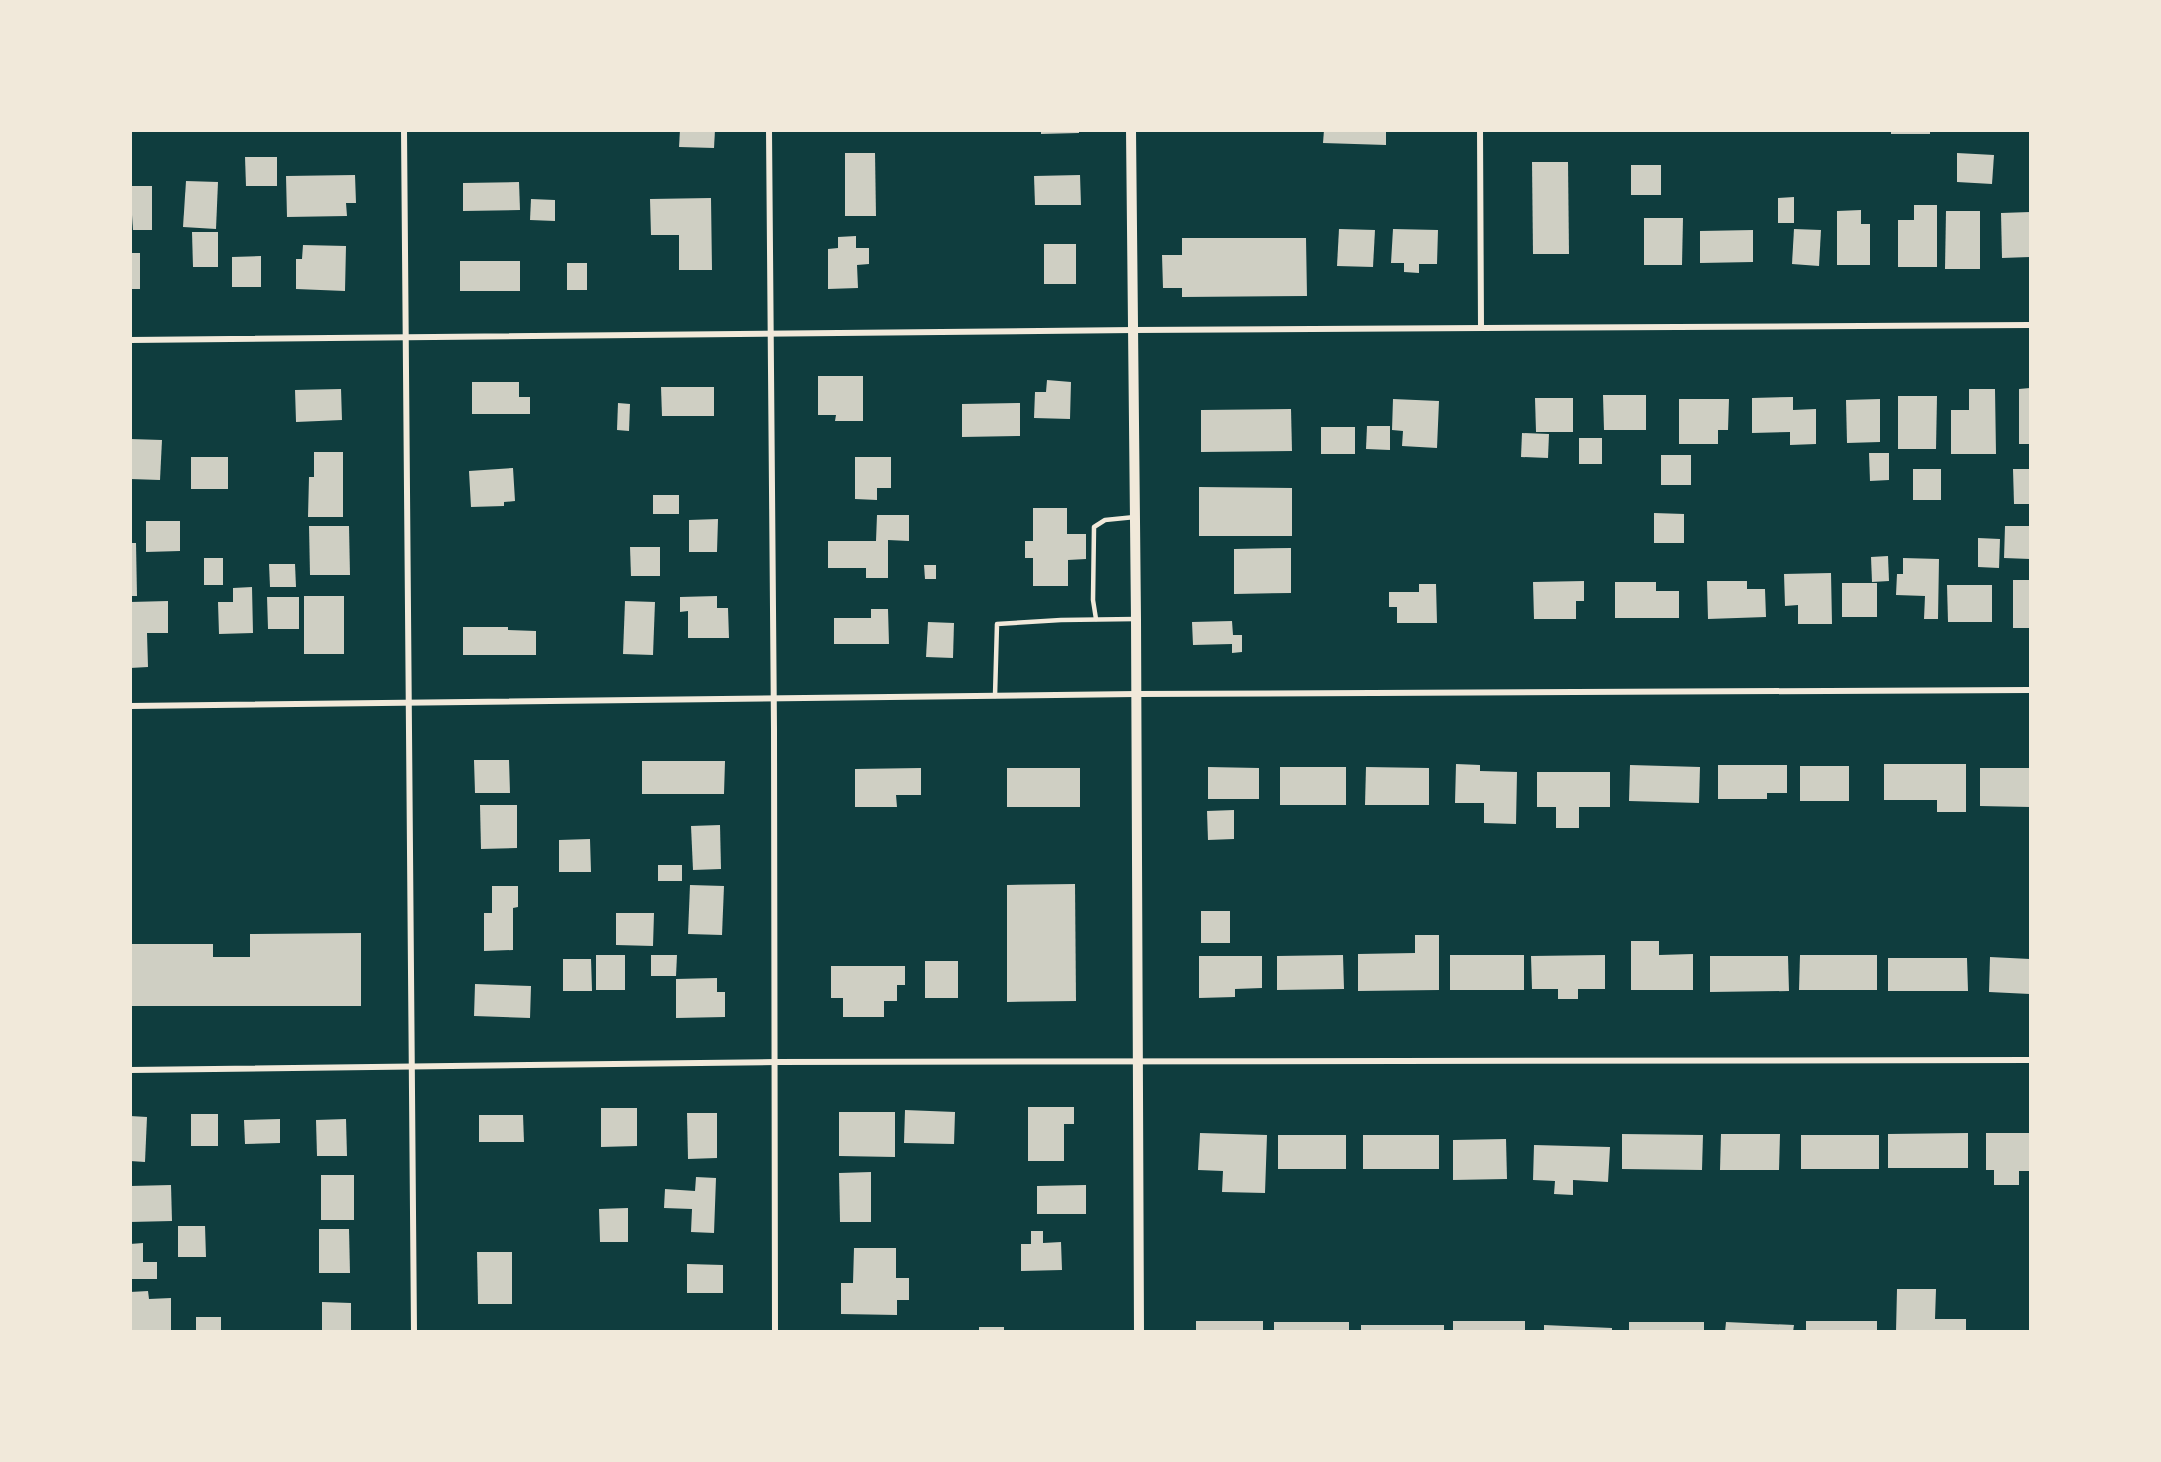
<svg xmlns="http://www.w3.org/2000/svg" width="2161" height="1462" font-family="Commissioner,sans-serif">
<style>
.building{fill:#cfcfc3}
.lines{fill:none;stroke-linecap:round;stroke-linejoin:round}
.service{stroke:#f1e9da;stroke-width:4.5}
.minor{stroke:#f1e9da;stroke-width:6}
.tertiary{stroke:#f1e9da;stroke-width:10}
</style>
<rect width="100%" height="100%" fill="#0f3d3e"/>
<g class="building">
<polygon points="680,130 715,130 714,148 679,147"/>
<polygon points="1041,130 1079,130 1079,133 1041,134"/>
<polygon points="1324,130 1386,130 1386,145 1323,143"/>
<rect x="1891" y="130" width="39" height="4"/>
<polygon points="845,153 875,153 876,216 845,216"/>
<polygon points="1957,153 1994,155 1992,184 1957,182"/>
<polygon points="245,157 277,157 277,186 246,186"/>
<polygon points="1532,162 1568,162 1569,254 1533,254"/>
<rect x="1631" y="165" width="30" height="30"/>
<polygon points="355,175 356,203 346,203 347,216 287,217 286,176"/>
<polygon points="1080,175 1081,205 1035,205 1034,176"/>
<polygon points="186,181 218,182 216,229 183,227"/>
<polygon points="519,182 520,210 463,211 463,183"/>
<polygon points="130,186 152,186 152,230 133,230"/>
<polygon points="1794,197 1794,223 1778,223 1778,198"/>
<polygon points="711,198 712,270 679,270 679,235 651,235 650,199"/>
<polygon points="531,199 555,200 555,221 530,220"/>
<polygon points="1914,205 1937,205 1937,267 1898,267 1898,220 1914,220"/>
<polygon points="1861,210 1861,224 1870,224 1870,265 1837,265 1837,211"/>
<polygon points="1946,211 1980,211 1980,269 1945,269"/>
<polygon points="2030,212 2030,257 2002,258 2001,213"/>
<polygon points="1644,218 1683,218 1682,265 1644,265"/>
<polygon points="1339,229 1375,230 1373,267 1337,266"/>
<polygon points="1393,229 1438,230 1437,264 1419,264 1419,273 1404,272 1404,263 1391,263"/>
<polygon points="1794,229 1821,230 1819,266 1792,264"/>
<polygon points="1753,230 1753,262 1700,263 1700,231"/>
<polygon points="192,232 218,232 218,267 193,267"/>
<polygon points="856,236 856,248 869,248 869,264 857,265 858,288 828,289 828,249 838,248 838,237"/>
<polygon points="1182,238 1306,238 1307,296 1182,297 1182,288 1163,288 1162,255 1182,255"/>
<rect x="1044" y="244" width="32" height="40"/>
<polygon points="303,245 346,246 345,291 296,289 296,259 302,259"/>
<rect x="130" y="253" width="10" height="36"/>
<polygon points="261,256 261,287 232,287 232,257"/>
<rect x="460" y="261" width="60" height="30"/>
<rect x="567" y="263" width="20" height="27"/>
<polygon points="818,376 863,376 863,421 835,421 836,415 818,415"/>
<polygon points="1047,380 1071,382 1070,419 1034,418 1035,392 1046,392"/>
<polygon points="472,382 519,382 519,397 530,397 530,414 472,414"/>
<polygon points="661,387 714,387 714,416 662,416"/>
<polygon points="2030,388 2030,444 2019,444 2019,389"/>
<polygon points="341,389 342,420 296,422 295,390"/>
<polygon points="1969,389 1995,389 1996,454 1951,454 1951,410 1969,410"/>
<polygon points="1603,395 1646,395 1646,430 1604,430"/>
<polygon points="1898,396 1937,396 1936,449 1898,449"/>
<polygon points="1793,397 1793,410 1816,409 1816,444 1790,445 1790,432 1752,433 1752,398"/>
<polygon points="1535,398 1573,398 1573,432 1536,432"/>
<polygon points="1393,399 1439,401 1437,448 1402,446 1403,431 1392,430"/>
<polygon points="1679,399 1729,399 1728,430 1718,430 1718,444 1679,444"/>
<polygon points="1880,399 1880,442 1847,443 1846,400"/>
<polygon points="618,403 630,404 629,431 617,430"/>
<polygon points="1020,403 1020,436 962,437 962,404"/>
<polygon points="1291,409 1292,451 1201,452 1201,410"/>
<polygon points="1367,426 1390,426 1390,450 1366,449"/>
<rect x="1321" y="427" width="34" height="27"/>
<polygon points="1522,433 1549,434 1548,458 1521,457"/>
<rect x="1579" y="438" width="23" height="26"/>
<polygon points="130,439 162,440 160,480 130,479"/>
<polygon points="314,452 343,452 343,517 308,517 309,477 314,477"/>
<polygon points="1869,453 1889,453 1889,480 1870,481"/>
<rect x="1661" y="455" width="30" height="30"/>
<rect x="191" y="457" width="37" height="32"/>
<polygon points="855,457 891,457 891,488 877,488 877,500 855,499"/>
<polygon points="513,468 515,501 504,502 504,506 471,507 469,471"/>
<rect x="1913" y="469" width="28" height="31"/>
<polygon points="2013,469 2030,469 2030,504 2014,504"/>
<polygon points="1199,487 1292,488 1292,536 1199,536"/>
<rect x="653" y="495" width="26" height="19"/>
<polygon points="1033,508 1067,508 1067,534 1086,534 1086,559 1068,560 1068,586 1033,586 1033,558 1025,558 1025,541 1033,541"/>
<polygon points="1654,513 1684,514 1684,543 1654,543"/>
<polygon points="877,515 909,515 909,541 888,540 888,578 866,578 866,568 828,568 828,541 876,541"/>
<polygon points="718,519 717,552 689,552 689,520"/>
<polygon points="146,521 180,521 180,551 146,552"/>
<polygon points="309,526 349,526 350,575 310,575"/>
<polygon points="2005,526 2030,526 2030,559 2004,558"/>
<polygon points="1978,538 2000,539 1999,568 1978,567"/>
<polygon points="130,543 136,543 137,596 130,596"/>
<polygon points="630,547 660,547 660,576 631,576"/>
<polygon points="1291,548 1291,593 1234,594 1234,549"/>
<polygon points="1888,556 1889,581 1872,582 1871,557"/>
<rect x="204" y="558" width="19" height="27"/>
<polygon points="1903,558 1939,559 1938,619 1924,619 1925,596 1896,595 1897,574 1903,574"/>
<polygon points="269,564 295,564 296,587 270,587"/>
<polygon points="924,565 936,565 936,579 925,579"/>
<polygon points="1831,573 1832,624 1798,624 1798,605 1785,606 1784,574"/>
<rect x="2013" y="580" width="17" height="48"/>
<polygon points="1584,581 1584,601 1576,601 1576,619 1534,619 1533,582"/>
<polygon points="1707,581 1747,581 1747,589 1765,589 1766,617 1708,619"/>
<polygon points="1615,582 1656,582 1656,591 1679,591 1679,618 1615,618"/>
<rect x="1842" y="583" width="35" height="34"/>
<polygon points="1419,584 1436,584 1437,623 1397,623 1397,607 1389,607 1389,592 1419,592"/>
<polygon points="1947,585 1992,585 1992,622 1948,622"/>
<polygon points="252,587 253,633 219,634 218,602 233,602 233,588"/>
<rect x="304" y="596" width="40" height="58"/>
<polygon points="717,596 717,608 728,608 729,638 688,638 688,611 680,612 680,597"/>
<polygon points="267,597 299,597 299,629 268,629"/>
<polygon points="168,601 168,633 147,633 148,667 130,668 130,602"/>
<polygon points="625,601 655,602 653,655 623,654"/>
<polygon points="871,609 888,609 889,644 834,644 834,618 871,618"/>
<polygon points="1232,621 1233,635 1242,635 1242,652 1232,653 1232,644 1193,645 1192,622"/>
<polygon points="928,622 954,623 953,658 926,657"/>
<polygon points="463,627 508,627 508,630 536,631 536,655 463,655"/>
<polygon points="474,760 509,760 510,793 475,793"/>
<polygon points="642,761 725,761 724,794 642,794"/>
<polygon points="1456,764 1480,765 1480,771 1517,772 1516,824 1484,823 1484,803 1455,803"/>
<polygon points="1884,764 1966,764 1966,812 1937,812 1937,800 1884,800"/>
<polygon points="1630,765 1700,767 1699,803 1629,801"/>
<polygon points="1718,765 1787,765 1787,793 1767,793 1767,799 1718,799"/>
<rect x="1800" y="766" width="49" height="35"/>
<polygon points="1208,767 1259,768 1259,799 1208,799"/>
<rect x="1280" y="767" width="66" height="38"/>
<polygon points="1366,767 1429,768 1429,805 1365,805"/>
<polygon points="921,768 921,795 896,795 897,807 855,807 855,769"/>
<rect x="1007" y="768" width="73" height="39"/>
<polygon points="1980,768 2030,768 2030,807 1980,806"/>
<polygon points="1537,772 1610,772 1610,807 1579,807 1579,828 1556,828 1556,807 1537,807"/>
<polygon points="480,805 517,805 517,848 481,849"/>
<polygon points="1234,810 1234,839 1208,840 1207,811"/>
<polygon points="720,825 721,869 693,870 691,826"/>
<polygon points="590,839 591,872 559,872 559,840"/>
<rect x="658" y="865" width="24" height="16"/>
<polygon points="1075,884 1076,1001 1007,1002 1007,885"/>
<polygon points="690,885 724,886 722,935 688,934"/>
<polygon points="492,886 518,886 518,907 513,908 513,950 484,951 484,913 492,913"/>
<rect x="1201" y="911" width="29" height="32"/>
<polygon points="616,913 654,913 653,946 616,945"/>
<polygon points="361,933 361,1006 130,1006 130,944 213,944 213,957 250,957 250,934"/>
<polygon points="1415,935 1439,935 1439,990 1358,991 1358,954 1415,953"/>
<polygon points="1631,941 1659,941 1659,955 1693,954 1693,990 1631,990"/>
<rect x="596" y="955" width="29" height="35"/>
<polygon points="651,955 677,955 676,976 651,976"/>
<polygon points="1343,955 1344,989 1277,990 1277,956"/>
<rect x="1450" y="955" width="74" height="35"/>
<polygon points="1605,955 1605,989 1578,989 1578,999 1558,999 1558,989 1532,989 1531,956"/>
<polygon points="1800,955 1877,955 1877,990 1799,990"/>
<polygon points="1199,956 1262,956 1262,988 1235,989 1235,997 1199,998"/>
<polygon points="1710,956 1788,956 1789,991 1710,992"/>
<polygon points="1990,957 2030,959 2030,994 1989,992"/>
<polygon points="1888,958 1967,958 1968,991 1888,991"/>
<polygon points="563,959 591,959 592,991 563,991"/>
<rect x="925" y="961" width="33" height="37"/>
<polygon points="831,966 905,966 905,985 897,985 897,1001 884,1001 884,1017 843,1017 843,998 831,998"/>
<polygon points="717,978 717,992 725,992 725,1017 676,1018 676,979"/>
<polygon points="475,984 531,986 530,1018 474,1016"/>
<polygon points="1028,1107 1074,1107 1074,1124 1064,1124 1064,1161 1028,1161"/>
<polygon points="601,1108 637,1108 637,1146 601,1147"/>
<polygon points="905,1110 955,1112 954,1144 904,1143"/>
<polygon points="839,1112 895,1112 895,1157 839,1156"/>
<polygon points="687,1113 717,1113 717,1158 688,1159"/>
<rect x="191" y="1114" width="27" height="32"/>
<polygon points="479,1115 523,1115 524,1142 479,1142"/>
<polygon points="130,1116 147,1117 145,1162 130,1161"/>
<polygon points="280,1119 280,1143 245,1144 244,1120"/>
<polygon points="346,1119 347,1156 317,1156 316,1120"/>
<polygon points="1200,1133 1267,1135 1265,1193 1222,1192 1223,1171 1198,1170"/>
<polygon points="1968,1133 1968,1168 1888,1168 1888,1134"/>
<polygon points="1986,1133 2030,1133 2030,1171 2019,1171 2019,1185 1994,1185 1994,1170 1986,1170"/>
<polygon points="1622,1134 1703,1135 1702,1170 1622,1169"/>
<polygon points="1721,1134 1780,1134 1779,1170 1720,1170"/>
<rect x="1278" y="1135" width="68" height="34"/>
<rect x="1363" y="1135" width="76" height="34"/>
<rect x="1801" y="1135" width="78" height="34"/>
<polygon points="1506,1139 1507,1179 1453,1180 1453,1140"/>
<polygon points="1534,1145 1610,1147 1608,1182 1573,1180 1573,1195 1554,1194 1555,1181 1533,1180"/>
<polygon points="871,1172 871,1222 840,1222 839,1173"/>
<rect x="321" y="1175" width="33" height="45"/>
<polygon points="696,1177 716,1178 714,1233 691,1232 692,1209 664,1208 665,1189 695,1191"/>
<polygon points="171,1185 172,1221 130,1222 130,1186"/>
<polygon points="1086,1185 1086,1214 1037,1214 1037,1186"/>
<polygon points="628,1208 628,1242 600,1242 599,1209"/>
<polygon points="178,1226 205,1226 206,1257 178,1257"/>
<polygon points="319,1229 349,1229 350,1273 319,1273"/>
<polygon points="1031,1231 1043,1231 1043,1243 1061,1242 1062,1270 1021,1271 1021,1244 1031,1244"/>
<polygon points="143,1243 143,1262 157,1262 157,1279 130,1279 130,1244"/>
<polygon points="854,1248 896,1248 896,1278 909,1278 909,1300 897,1300 897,1315 841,1314 841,1283 853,1283"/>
<polygon points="477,1252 512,1252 512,1304 478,1304"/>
<polygon points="687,1264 723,1265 723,1293 687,1293"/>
<polygon points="1897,1289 1936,1289 1935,1319 1966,1319 1966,1332 1896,1332"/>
<polygon points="148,1291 149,1299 171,1298 171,1332 130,1332 130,1292"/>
<polygon points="322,1302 351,1303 351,1332 322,1332"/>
<rect x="196" y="1317" width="25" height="15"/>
<rect x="1196" y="1321" width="67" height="11"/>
<rect x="1453" y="1321" width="72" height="11"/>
<rect x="1806" y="1321" width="71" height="11"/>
<rect x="1274" y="1322" width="75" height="10"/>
<rect x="1629" y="1322" width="75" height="10"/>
<polygon points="1726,1322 1794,1325 1793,1332 1725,1332"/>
<rect x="1361" y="1325" width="83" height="7"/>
<polygon points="1544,1325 1612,1328 1612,1332 1544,1332"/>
<rect x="979" y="1327" width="25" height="5"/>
</g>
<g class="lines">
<g class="service">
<polyline points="1096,619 1093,600 1094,527 1105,520 1135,517"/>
<polyline points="995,696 997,624 1061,620 1136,619"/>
</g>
<g class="minor">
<polyline points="404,130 414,1332"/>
<polyline points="769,130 774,729 775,1332"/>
<polyline points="1480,130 1481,328"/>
<polyline points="130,340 1134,330 2030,325"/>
<polyline points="130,706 1136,694 2030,690"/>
<polyline points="130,1070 775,1062 2030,1060"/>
</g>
<polyline class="tertiary" points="1131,130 1136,619 1139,1332"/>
</g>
<rect width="2161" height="1462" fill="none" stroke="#f1e9da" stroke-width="264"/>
</svg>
